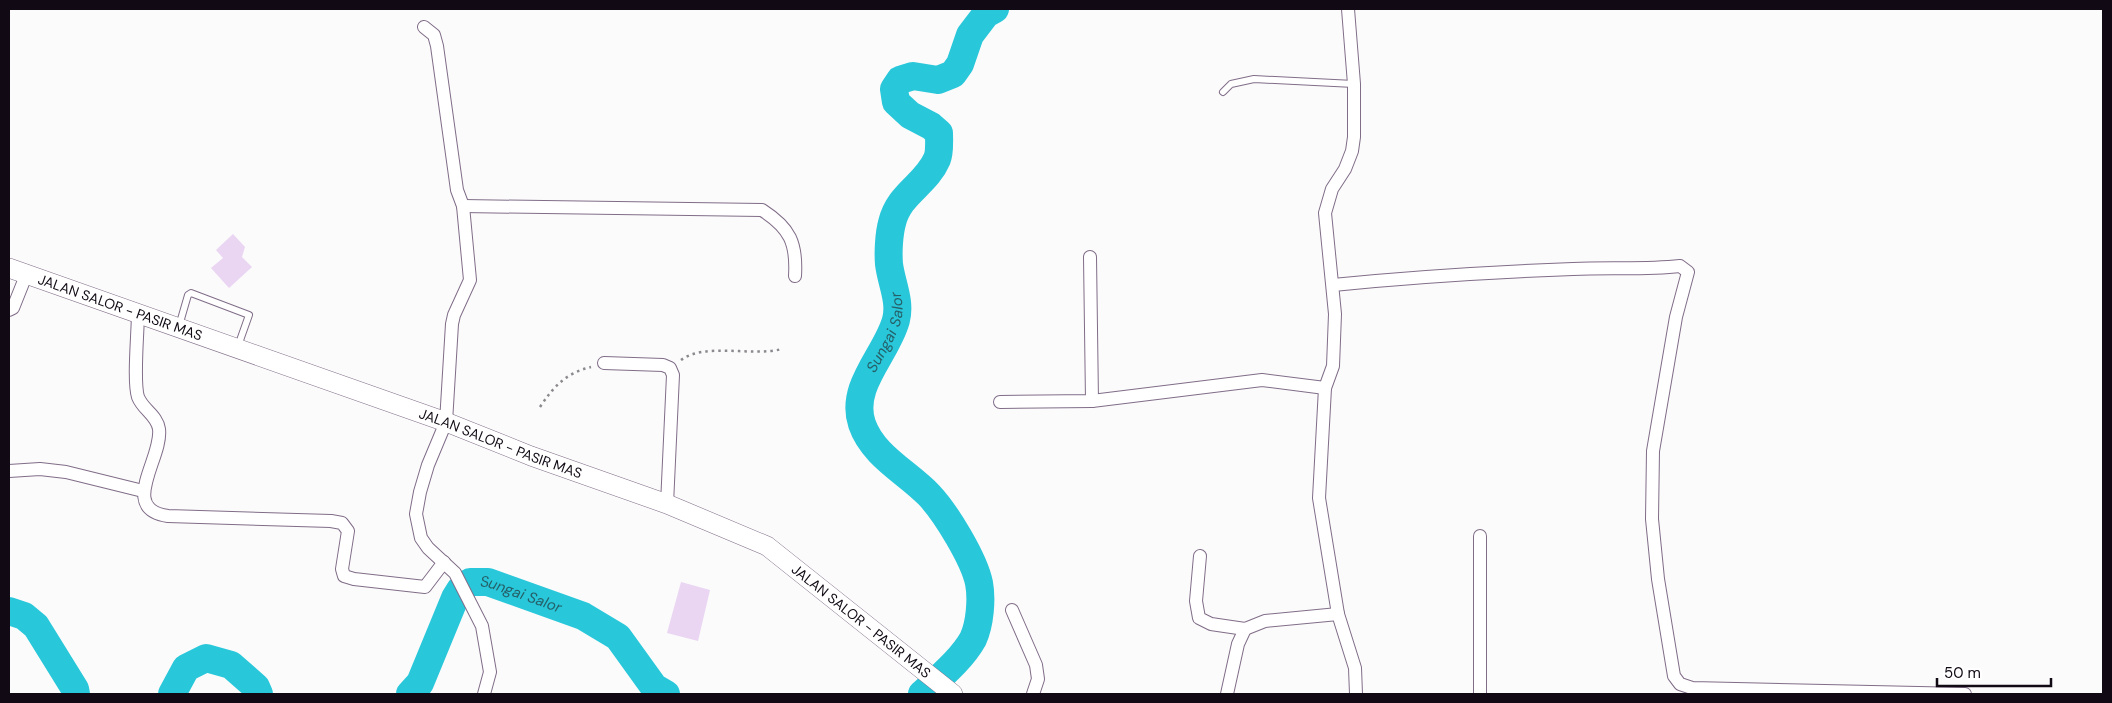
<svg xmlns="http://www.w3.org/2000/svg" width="2112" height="703" font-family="'DM Sans',sans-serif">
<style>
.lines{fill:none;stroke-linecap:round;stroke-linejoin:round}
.river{stroke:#28c7da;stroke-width:28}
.building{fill:#ead5f3}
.lane-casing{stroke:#806d88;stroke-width:8}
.street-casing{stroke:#806d88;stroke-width:14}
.secondary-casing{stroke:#806d88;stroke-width:20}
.path{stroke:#8c898e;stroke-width:2.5;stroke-dasharray:2.5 4;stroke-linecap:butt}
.lane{stroke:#fff;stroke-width:6}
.street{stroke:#fff;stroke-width:12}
.secondary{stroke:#fff;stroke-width:19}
.labels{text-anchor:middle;stroke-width:4.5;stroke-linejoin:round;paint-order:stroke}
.street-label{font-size:14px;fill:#110a14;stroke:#fff}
.water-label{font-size:15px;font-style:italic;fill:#266169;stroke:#fff}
</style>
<rect width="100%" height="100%" fill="#fbfbfb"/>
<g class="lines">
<g class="river">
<polyline points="9,611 24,616 36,626 75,689 76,694"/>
<polyline points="172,694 186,668 206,658 231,665 256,687 259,694"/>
<path id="s1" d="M410,694L420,683L455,598L460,590L470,582H488L583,616L618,637L654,687L666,694"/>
<path id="s2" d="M922,694C939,678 962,659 973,639C980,624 982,599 979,583C974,559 946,513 929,495C907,472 873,456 862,424C849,386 887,354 896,320C901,301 891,282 889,264C888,252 889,234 892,223C899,193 926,185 937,159C940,152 939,141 939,133L931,126L910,115L896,102L894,89L900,80L913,76L938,80L953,74L960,64L970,35L986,14L995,9"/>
</g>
</g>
<g class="building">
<polygon points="233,234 245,247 242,257 252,267 229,288 211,268 223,258 216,250"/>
<polygon points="681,582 710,590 698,641 667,633"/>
</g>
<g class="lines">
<defs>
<g id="lane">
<polyline points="1223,92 1231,84 1254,79 1354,84"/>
<polyline points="179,326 188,295 191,293 249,315 238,346"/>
</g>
<g id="street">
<polyline points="1348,9 1354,84 1354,137 1352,151 1345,169 1332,189 1325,213 1335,314 1333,366 1325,388 1319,498 1338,614 1355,668 1356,694"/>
<polyline points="424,27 434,35 437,46 457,190 463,206 470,280 454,315 452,324 446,422 428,465 420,492 416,514 421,538 428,548 455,573 482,626 490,672 484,694"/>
<path d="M463,206L762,210C790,228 797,243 795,276"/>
<polyline points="1090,257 1092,401"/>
<path d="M1333,285C1413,277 1493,272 1573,269C1609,267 1644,270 1680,266L1688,272L1676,317L1653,451L1652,519L1658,579L1674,676L1680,684L1692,688L1965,694"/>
<polyline points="9,310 13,308 27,273"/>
<path d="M138,312C138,332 133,381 138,397C143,410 157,415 159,429C163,458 118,509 168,516L331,521L342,523L348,531L342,569L344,576L354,579L425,587L444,562"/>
<polyline points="604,363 663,365 670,368 673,375 667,504"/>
<polyline points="1000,402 1092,401 1262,380 1325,388"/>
<polyline points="9,471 40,469 66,472 143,491"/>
<polyline points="1480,536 1480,694"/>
<polyline points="1200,556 1196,601 1199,618 1211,624 1245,629 1265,621 1338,614"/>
<polyline points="1012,610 1036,665 1038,679 1033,694"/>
<polyline points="1227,694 1238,644 1245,629"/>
</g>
<g id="secondary">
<path id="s3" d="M9,268L446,422L531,456L667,504L767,546L953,694"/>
</g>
</defs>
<use href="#lane" class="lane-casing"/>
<use href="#street" class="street-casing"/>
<use href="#secondary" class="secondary-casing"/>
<g class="path">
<path d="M681,360C706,342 751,357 782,349"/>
<path d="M540,407C554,386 566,373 591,367"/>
</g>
<use href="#lane" class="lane"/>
<use href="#street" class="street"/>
<use href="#secondary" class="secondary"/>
</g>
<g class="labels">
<g class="street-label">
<text dy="5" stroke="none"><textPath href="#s3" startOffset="118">JALAN SALOR - PASIR MAS</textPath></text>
<text dy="5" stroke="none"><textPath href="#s3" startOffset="522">JALAN SALOR - PASIR MAS</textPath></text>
<text dy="5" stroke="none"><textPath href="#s3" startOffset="928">JALAN SALOR - PASIR MAS</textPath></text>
</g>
<g class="water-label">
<text dy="5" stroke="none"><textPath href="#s2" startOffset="431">Sungai Salor</textPath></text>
<text dy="5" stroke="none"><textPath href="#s1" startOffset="182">Sungai Salor</textPath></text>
</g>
</g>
<rect width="2112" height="703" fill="none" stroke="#110a14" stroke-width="20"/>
<path d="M1937 678v8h114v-8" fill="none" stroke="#110a14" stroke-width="2.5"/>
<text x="1944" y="678" font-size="15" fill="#110a14" stroke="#ffffff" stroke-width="4" paint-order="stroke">50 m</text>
</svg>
